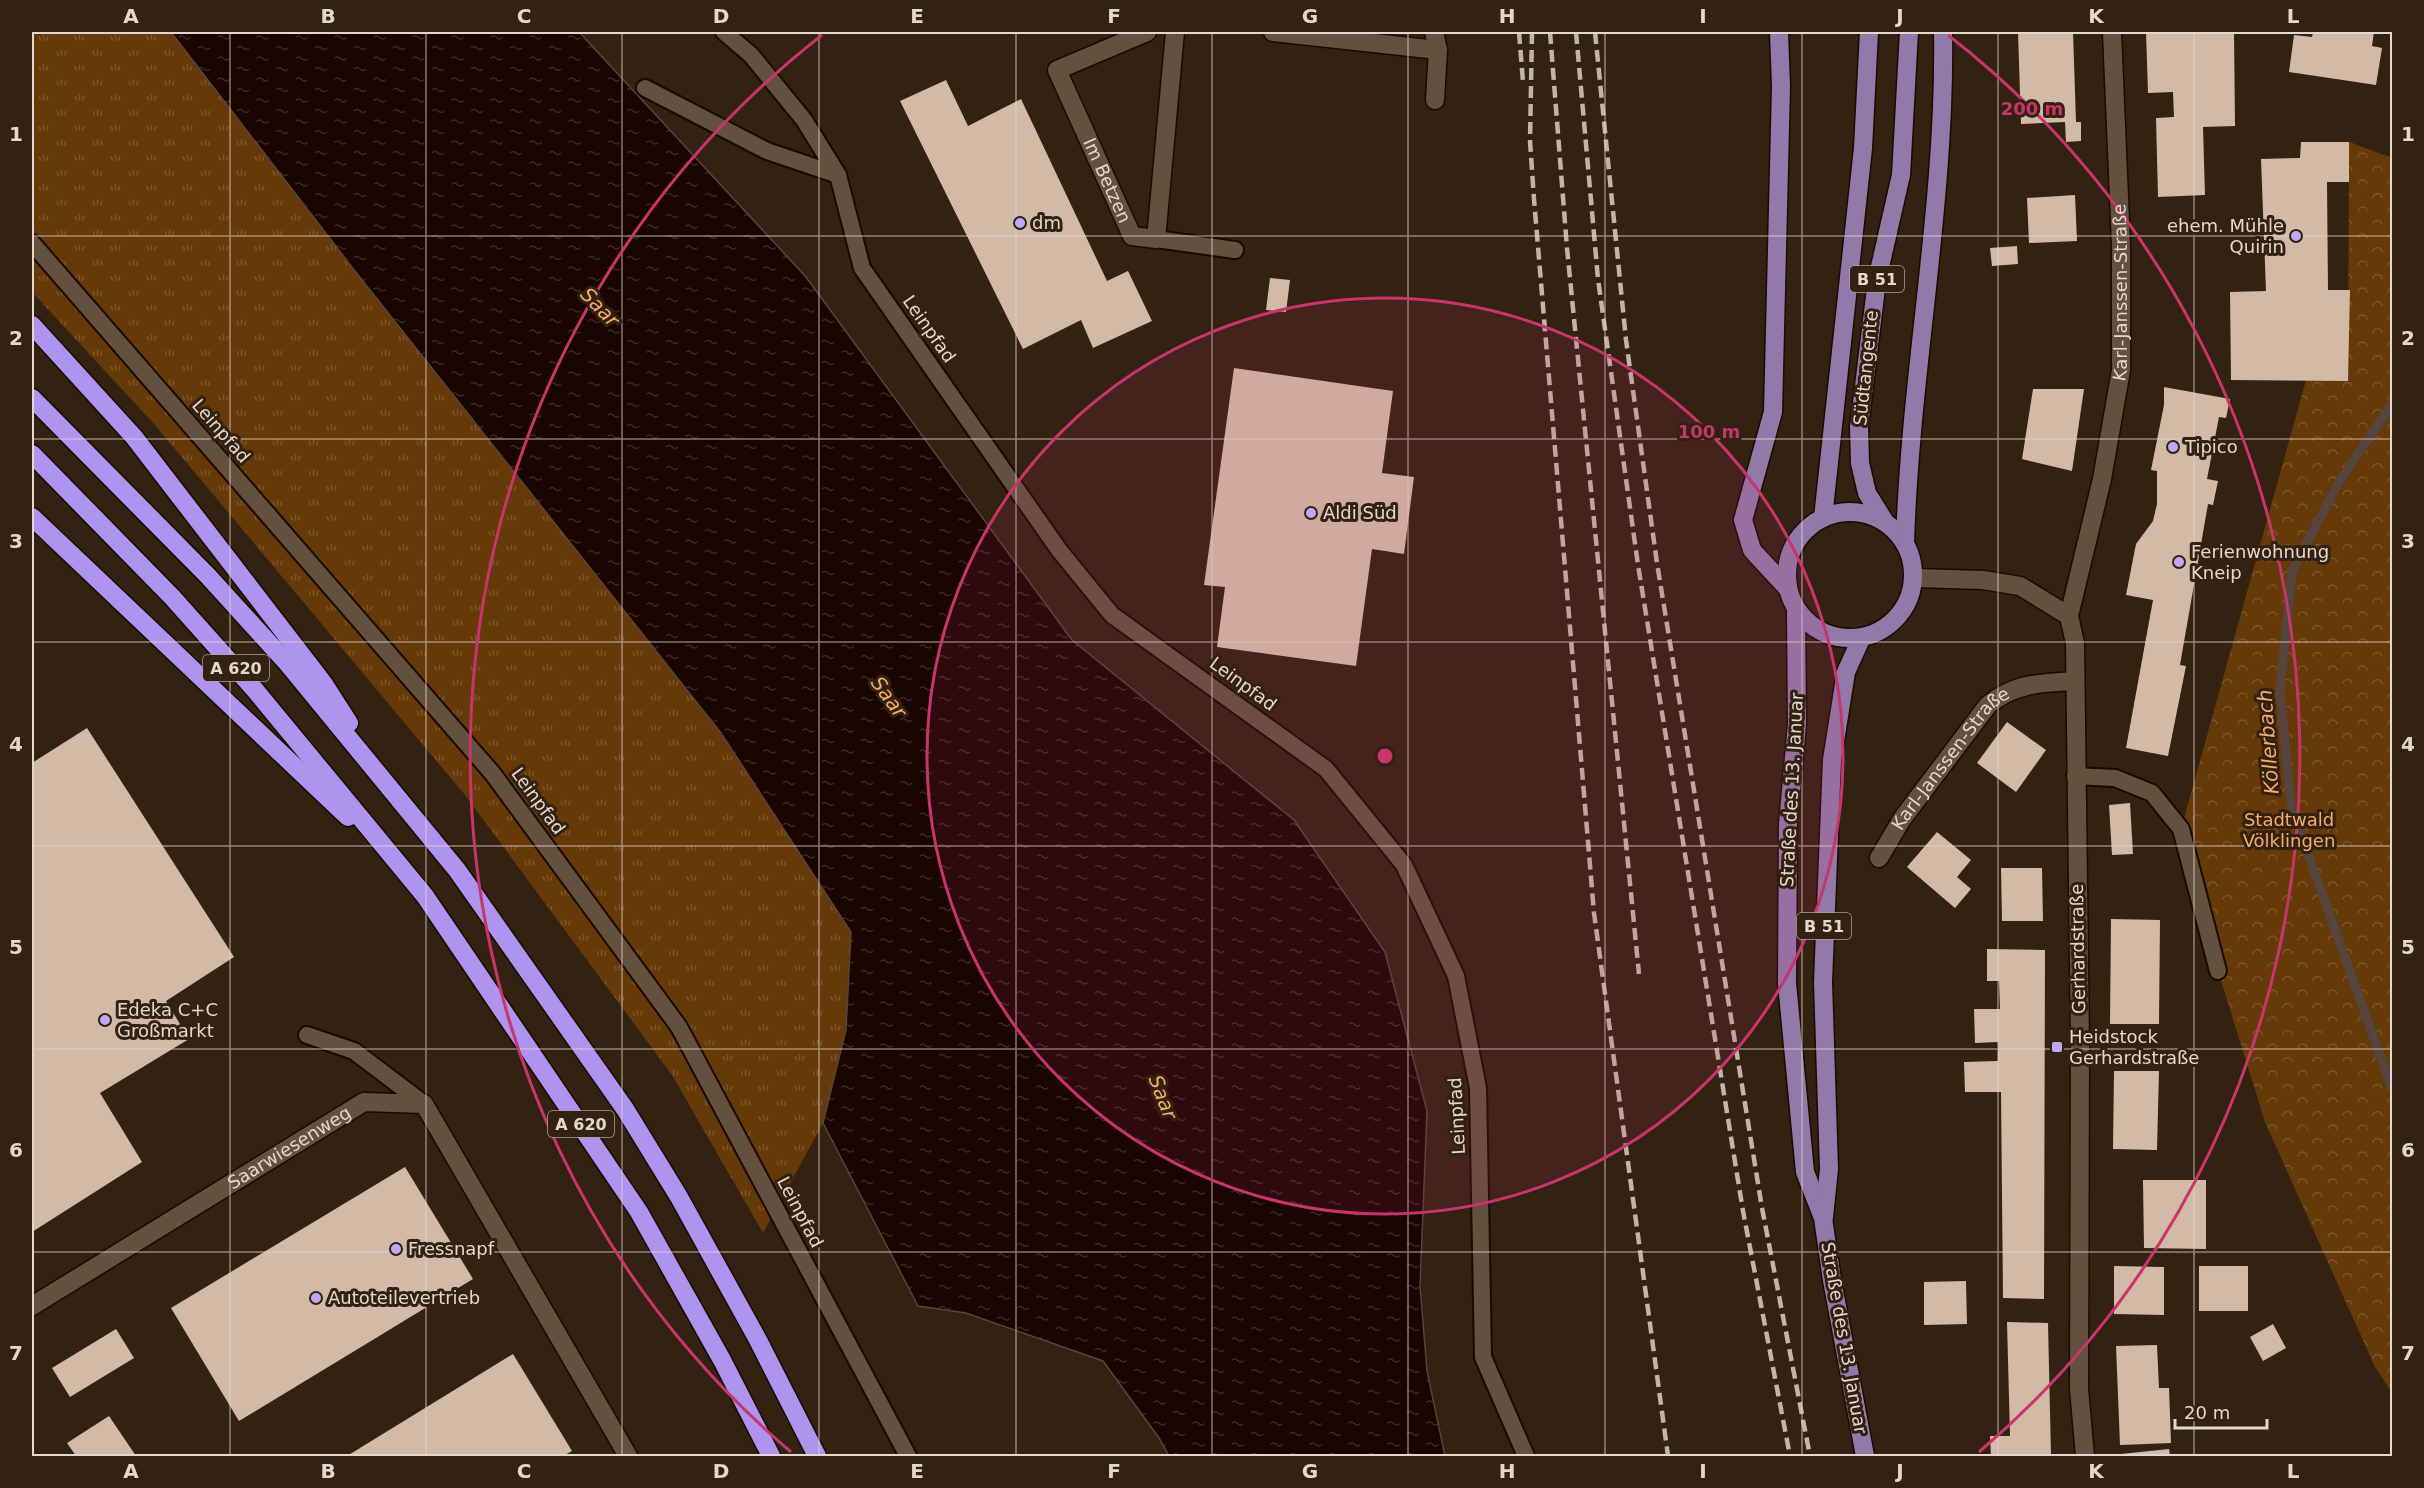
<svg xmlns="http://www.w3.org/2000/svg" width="2424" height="1488" font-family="'DejaVu Sans',sans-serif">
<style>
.grass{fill:url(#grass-tufts)}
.park{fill:url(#park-crowns)}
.water{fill:url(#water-ripples);stroke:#56443e;stroke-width:1.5}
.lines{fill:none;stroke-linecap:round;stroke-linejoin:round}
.stream{stroke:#56443e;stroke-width:9}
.building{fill:#d2baa7}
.lane-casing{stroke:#1a0a00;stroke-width:20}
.street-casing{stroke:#1a0a00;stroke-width:21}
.secondary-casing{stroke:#1a0a00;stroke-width:21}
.primary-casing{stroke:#1a0a00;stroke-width:21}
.highway-casing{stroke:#1a0a00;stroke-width:21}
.lane{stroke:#64503f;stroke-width:16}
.street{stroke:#64503f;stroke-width:18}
.secondary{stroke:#64503f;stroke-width:18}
.primary{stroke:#9179a9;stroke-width:18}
.highway{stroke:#af94ef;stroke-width:18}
.rail{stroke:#c1b4a9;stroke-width:4.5;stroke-dasharray:12 6;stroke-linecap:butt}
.grid{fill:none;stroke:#e3d7ce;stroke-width:1.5;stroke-opacity:0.55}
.ring{fill:none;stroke:#c7356c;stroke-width:3}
.poi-dot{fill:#bea9f5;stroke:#332112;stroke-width:2}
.labels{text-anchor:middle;stroke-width:6;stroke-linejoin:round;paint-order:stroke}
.shield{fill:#332112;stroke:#aea096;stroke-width:1.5}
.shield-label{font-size:16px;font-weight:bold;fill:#e3d7ce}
.street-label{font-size:18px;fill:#e3d7ce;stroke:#332112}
.poi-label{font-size:18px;fill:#e3d7ce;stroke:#332112;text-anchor:start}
.park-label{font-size:18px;fill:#f5ad6d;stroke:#332112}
.water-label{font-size:20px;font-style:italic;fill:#f4ac6c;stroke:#332112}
.centre{fill:#c7356c;stroke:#332112;stroke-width:3}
.ring-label{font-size:18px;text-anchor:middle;font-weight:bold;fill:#c7356c;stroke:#332112;stroke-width:6;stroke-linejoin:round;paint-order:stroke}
.neatline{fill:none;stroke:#e3d7ce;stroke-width:2}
.grid-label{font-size:20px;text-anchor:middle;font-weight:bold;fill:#e3d7ce}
</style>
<defs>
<pattern id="grass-tufts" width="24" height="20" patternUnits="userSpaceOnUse" patternTransform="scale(1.5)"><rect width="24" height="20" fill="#663908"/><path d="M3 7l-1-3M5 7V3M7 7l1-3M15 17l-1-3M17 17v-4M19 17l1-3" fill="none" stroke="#7c552b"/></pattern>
<pattern id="park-crowns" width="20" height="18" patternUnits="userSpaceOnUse" patternTransform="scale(1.5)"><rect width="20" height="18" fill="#663908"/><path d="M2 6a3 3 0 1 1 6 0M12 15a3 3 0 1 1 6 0" fill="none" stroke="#7c552b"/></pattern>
<pattern id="water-ripples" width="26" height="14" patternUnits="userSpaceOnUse" patternTransform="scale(1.5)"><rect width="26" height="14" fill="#1a0500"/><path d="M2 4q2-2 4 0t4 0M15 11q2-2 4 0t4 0" fill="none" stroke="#3b2924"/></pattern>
</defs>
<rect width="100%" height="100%" fill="#332112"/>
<polygon class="grass" points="32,32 171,32 355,271 721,733 852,932 846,1030 823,1123 763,1233 672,1075 465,795 155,425 32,292"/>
<polygon class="park" points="2349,142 2392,158 2392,1393 2375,1367 2265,1122 2218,971 2181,829 2306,380 2348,380"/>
<polygon class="water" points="171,32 579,32 806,277 1072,640 1294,820 1385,952 1427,1111 1420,1286 1427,1371 1445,1456 1169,1456 1159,1438 1103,1361 966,1313 918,1306 823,1123 846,1030 851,932 721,733 355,271"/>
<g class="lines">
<polyline class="stream" points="2392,404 2339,482 2292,571 2280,690 2291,806 2392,1089"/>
</g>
<g class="building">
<polygon points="2018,32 2073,32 2076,122 2081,122 2081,141 2066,142 2065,122 2021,124"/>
<polygon points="2146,32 2234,32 2235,126 2203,127 2205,195 2158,197 2156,118 2174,117 2173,92 2148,93"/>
<polygon points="2313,32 2374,32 2372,46 2382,48 2376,85 2289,72 2294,35 2312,37"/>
<polygon points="946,80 968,126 1021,99 1107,281 1128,271 1152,321 1093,348 1081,320 1023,349 900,101"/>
<polygon points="2301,142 2349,142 2349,182 2327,182 2328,290 2350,290 2348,381 2231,380 2230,292 2266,291 2261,159 2300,158"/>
<polygon points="2075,195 2077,241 2029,243 2027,198"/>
<polygon points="2017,246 2018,264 1992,266 1990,248"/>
<polygon points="1270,278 1290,280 1286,312 1266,310"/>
<polygon points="1234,368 1393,391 1382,473 1414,477 1404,554 1372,549 1356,666 1217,647 1225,587 1204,585"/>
<polygon points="2164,387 2230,399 2226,418 2219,417 2207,479 2218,481 2213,505 2208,504 2180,665 2186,666 2168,756 2126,748 2153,600 2126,595 2136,544 2153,521 2157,504 2157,471 2151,470 2164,405"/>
<polygon points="2033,389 2084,389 2072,471 2022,459"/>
<polygon points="2007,722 2046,750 2016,792 1977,763"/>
<polygon points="87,728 234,957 166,1001 189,1039 100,1093 142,1162 32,1232 32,763"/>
<polygon points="2130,803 2133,854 2112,855 2109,805"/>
<polygon points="1937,832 1971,860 1957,877 1971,889 1955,908 1907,867"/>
<polygon points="2001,868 2042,868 2043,921 2002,921"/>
<polygon points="2111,919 2160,920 2159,1024 2110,1024"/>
<polygon points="1987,949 2045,950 2044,1299 2003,1298 2001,1092 1965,1092 1964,1062 1998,1061 1998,1042 1975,1043 1974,1009 2000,1009 1999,981 1987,981"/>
<polygon points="2114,1071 2159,1071 2157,1150 2113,1149"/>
<polygon points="405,1167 473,1279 239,1421 171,1308"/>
<polygon points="2143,1180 2206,1180 2206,1249 2144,1248"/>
<polygon points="2114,1266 2164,1267 2164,1315 2114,1314"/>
<rect x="2199" y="1266" width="49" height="45"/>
<polygon points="1966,1281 1967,1324 1924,1325 1924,1282"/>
<polygon points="2007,1322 2048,1323 2051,1456 1991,1456 1990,1436 2010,1436"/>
<polygon points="2273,1324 2286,1348 2263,1361 2250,1337"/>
<polygon points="116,1329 134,1358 70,1397 52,1368"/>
<polygon points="2157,1345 2159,1388 2169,1388 2171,1443 2120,1445 2116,1346"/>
<polygon points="513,1354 572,1451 563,1456 347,1456"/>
<polygon points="109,1416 136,1456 76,1456 67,1443"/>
<polygon points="2169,1449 2170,1456 2121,1456 2121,1454"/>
</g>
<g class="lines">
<defs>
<g id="lane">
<polyline points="724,32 751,55 804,120 838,175 862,268 1059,550 1112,615 1326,769 1404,865 1456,976 1478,1088 1483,1357 1526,1456"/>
<polyline points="645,88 767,151 838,175"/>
<polyline points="1156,239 1235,250"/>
<polyline points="32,243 493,774 679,1027 908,1456"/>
<polyline points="2075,776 2115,778 2152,793 2181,829 2218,971"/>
<polyline points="307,1035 354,1051 424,1104"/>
</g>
<g id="street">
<path id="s1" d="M1147,32L1057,70L1132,236L1156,239L1175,32"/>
<polyline points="1273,32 1438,50"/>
<polyline points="1434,32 1438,50 1435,100"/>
<path id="s2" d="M1879,858L1902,819L1988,705C2015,683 2041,683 2075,681"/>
<path id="s3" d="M32,1306L364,1102L424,1104L628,1456"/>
</g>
<g id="secondary">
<polyline points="1914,578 1983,580 2020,586 2069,616"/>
<path id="s4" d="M2085,1456L2079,1389L2080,1046L2075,643L2069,616L2102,479L2121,370V245L2112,32"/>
</g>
<g id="primary">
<polyline points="1779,32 1781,86 1773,412 1743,520 1752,550 1788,589"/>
<circle cx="1850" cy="575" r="63"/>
<polyline points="1823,518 1863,148 1869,32"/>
<polyline points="1885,522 1867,493 1860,463 1859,427 1877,280 1901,175 1909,32"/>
<path d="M1905,544C1910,372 1946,204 1943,32"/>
<polyline points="1796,610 1797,724 1788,824 1787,983 1805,1172 1823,1218 1832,1280 1865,1456"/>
<polyline points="1824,1217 1829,1169 1823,982 1832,760 1846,672 1861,639"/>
</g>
<g id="highway">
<polyline points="32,325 134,437 324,684 349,723"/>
<polyline points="32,398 208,576 288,664 457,870 625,1109 679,1197 758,1340 817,1456"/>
<polyline points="32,454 172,597 255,690 425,896 639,1212 722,1360 771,1456"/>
<polyline points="32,517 348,817"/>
</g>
</defs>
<use href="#lane" class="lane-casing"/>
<use href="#street" class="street-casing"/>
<use href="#secondary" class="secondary-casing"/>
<use href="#primary" class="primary-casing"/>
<use href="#highway" class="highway-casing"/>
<use href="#lane" class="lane"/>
<use href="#street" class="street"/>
<use href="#secondary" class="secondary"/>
<use href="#primary" class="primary"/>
<use href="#highway" class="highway"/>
<g class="rail">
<polyline points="1519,32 1523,82"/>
<polyline points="1532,32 1530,141 1534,199 1594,913 1668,1456"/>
<polyline points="1550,32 1567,248 1639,974"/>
<polyline points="1576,32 1598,279 1638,565 1743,1211 1790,1456"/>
<polyline points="1595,32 1626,340 1657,563 1762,1208 1810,1456"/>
</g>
</g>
<path class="grid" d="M230,32V1456M426,32V1456M622,32V1456M819,32V1456M1016,32V1456M1212,32V1456M1408,32V1456M1605,32V1456M1802,32V1456M1998,32V1456M2194,32V1456M32,236H2392M32,439H2392M32,642H2392M32,846H2392M32,1049H2392M32,1252H2392"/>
<circle cx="1385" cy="756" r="458" fill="#c7356c" fill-opacity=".12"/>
<g class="ring">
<circle cx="1385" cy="756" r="458"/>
<path d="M791 1452A915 915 0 0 1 822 35M1948 35A915 915 0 0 1 1979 1452"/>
</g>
<g class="poi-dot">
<circle cx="1020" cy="223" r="6"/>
<circle cx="2296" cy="236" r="6"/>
<circle cx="2173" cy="447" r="6"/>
<circle cx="1311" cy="513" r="6"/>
<circle cx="2179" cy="562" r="6"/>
<circle cx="105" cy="1020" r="6"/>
<rect x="2051" y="1041" width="12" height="12" rx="3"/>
<circle cx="396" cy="1249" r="6"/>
<circle cx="316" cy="1298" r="6"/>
</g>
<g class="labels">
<g class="shield">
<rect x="1850" y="266" width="54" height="26" rx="4.5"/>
<rect x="203" y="655" width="66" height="26" rx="4.5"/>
<rect x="1797" y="913" width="54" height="26" rx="4.5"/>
<rect x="548" y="1111" width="66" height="26" rx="4.5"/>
</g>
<g class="shield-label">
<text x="1877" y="285">B 51</text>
<text x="236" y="674">A 620</text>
<text x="1824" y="932">B 51</text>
<text x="581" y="1130">A 620</text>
</g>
<g class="street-label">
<text dy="6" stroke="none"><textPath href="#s1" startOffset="219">Im Betzen</textPath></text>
<text dy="6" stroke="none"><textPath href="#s4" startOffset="1170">Karl-Janssen-Straße</textPath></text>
<text transform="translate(929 329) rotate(55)" y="6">Leinpfad</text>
<text transform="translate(1866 368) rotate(-84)" y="6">Südtangente</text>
<text transform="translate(221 431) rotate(49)" y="6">Leinpfad</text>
<text transform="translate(1243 684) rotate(36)" y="6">Leinpfad</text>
<text dy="6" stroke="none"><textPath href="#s2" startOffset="123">Karl-Janssen-Straße</textPath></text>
<text transform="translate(1792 790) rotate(-87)" y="6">Straße des 13. Januar</text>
<text transform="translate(538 801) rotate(54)" y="6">Leinpfad</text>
<text transform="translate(2078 949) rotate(-91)" y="6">Gerhardstraße</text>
<text transform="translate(1457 1116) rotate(-93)" y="6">Leinpfad</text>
<text dy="6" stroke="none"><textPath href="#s3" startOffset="302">Saarwiesenweg</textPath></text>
<text transform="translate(800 1212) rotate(62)" y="6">Leinpfad</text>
<text transform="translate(1844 1338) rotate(80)" y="6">Straße des 13. Januar</text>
</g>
<g class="poi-label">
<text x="1032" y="229">dm</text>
<text x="2284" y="232" text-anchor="end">ehem. Mühle<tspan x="2284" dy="21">Quirin</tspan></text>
<text x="2185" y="453">Tipico</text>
<text x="1323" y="519">Aldi Süd</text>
<text x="2191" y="558">Ferienwohnung<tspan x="2191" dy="21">Kneip</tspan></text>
<text x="117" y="1016">Edeka C+C<tspan x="117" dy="21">Großmarkt</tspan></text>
<text x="2069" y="1043">Heidstock<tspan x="2069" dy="21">Gerhardstraße</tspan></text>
<text x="408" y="1255">Fressnapf</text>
<text x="328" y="1304">Autoteilevertrieb</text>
</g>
<g class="park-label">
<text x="2289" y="826">Stadtwald<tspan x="2289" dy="21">Völklingen</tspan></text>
</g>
<g class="water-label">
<text transform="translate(600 307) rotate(46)" y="7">Saar</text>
<text transform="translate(889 697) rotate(54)" y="7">Saar</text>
<text transform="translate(2268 742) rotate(-94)" y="7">Köllerbach</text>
<text transform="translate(1163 1097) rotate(69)" y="7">Saar</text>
</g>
</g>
<circle cx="1385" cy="756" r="9" class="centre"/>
<g class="ring-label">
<text x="2032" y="115">200 m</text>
<text x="1709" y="438">100 m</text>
</g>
<rect width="2424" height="1488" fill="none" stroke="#332112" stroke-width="66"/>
<path d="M2175 1419v9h92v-9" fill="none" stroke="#e3d7ce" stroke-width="3"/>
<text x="2184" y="1419" font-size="18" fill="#e3d7ce" stroke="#332112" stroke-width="4.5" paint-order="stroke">20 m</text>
<rect x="33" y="33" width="2358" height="1422" class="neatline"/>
<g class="grid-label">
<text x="131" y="23">A</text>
<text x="328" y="23">B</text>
<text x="524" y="23">C</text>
<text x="721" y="23">D</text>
<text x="917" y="23">E</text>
<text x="1114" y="23">F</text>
<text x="1310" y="23">G</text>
<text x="1507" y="23">H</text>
<text x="1703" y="23">I</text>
<text x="1900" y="23">J</text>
<text x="2096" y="23">K</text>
<text x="2293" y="23">L</text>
<text x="16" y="141">1</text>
<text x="2408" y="141">1</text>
<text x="16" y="345">2</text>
<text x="2408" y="345">2</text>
<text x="16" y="548">3</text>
<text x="2408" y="548">3</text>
<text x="16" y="751">4</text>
<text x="2408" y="751">4</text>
<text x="16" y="954">5</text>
<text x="2408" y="954">5</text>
<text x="16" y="1157">6</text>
<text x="2408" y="1157">6</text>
<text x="16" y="1360">7</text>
<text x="2408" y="1360">7</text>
<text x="131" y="1478">A</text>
<text x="328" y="1478">B</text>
<text x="524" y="1478">C</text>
<text x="721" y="1478">D</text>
<text x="917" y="1478">E</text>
<text x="1114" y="1478">F</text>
<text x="1310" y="1478">G</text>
<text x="1507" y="1478">H</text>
<text x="1703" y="1478">I</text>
<text x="1900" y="1478">J</text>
<text x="2096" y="1478">K</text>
<text x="2293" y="1478">L</text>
</g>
</svg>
